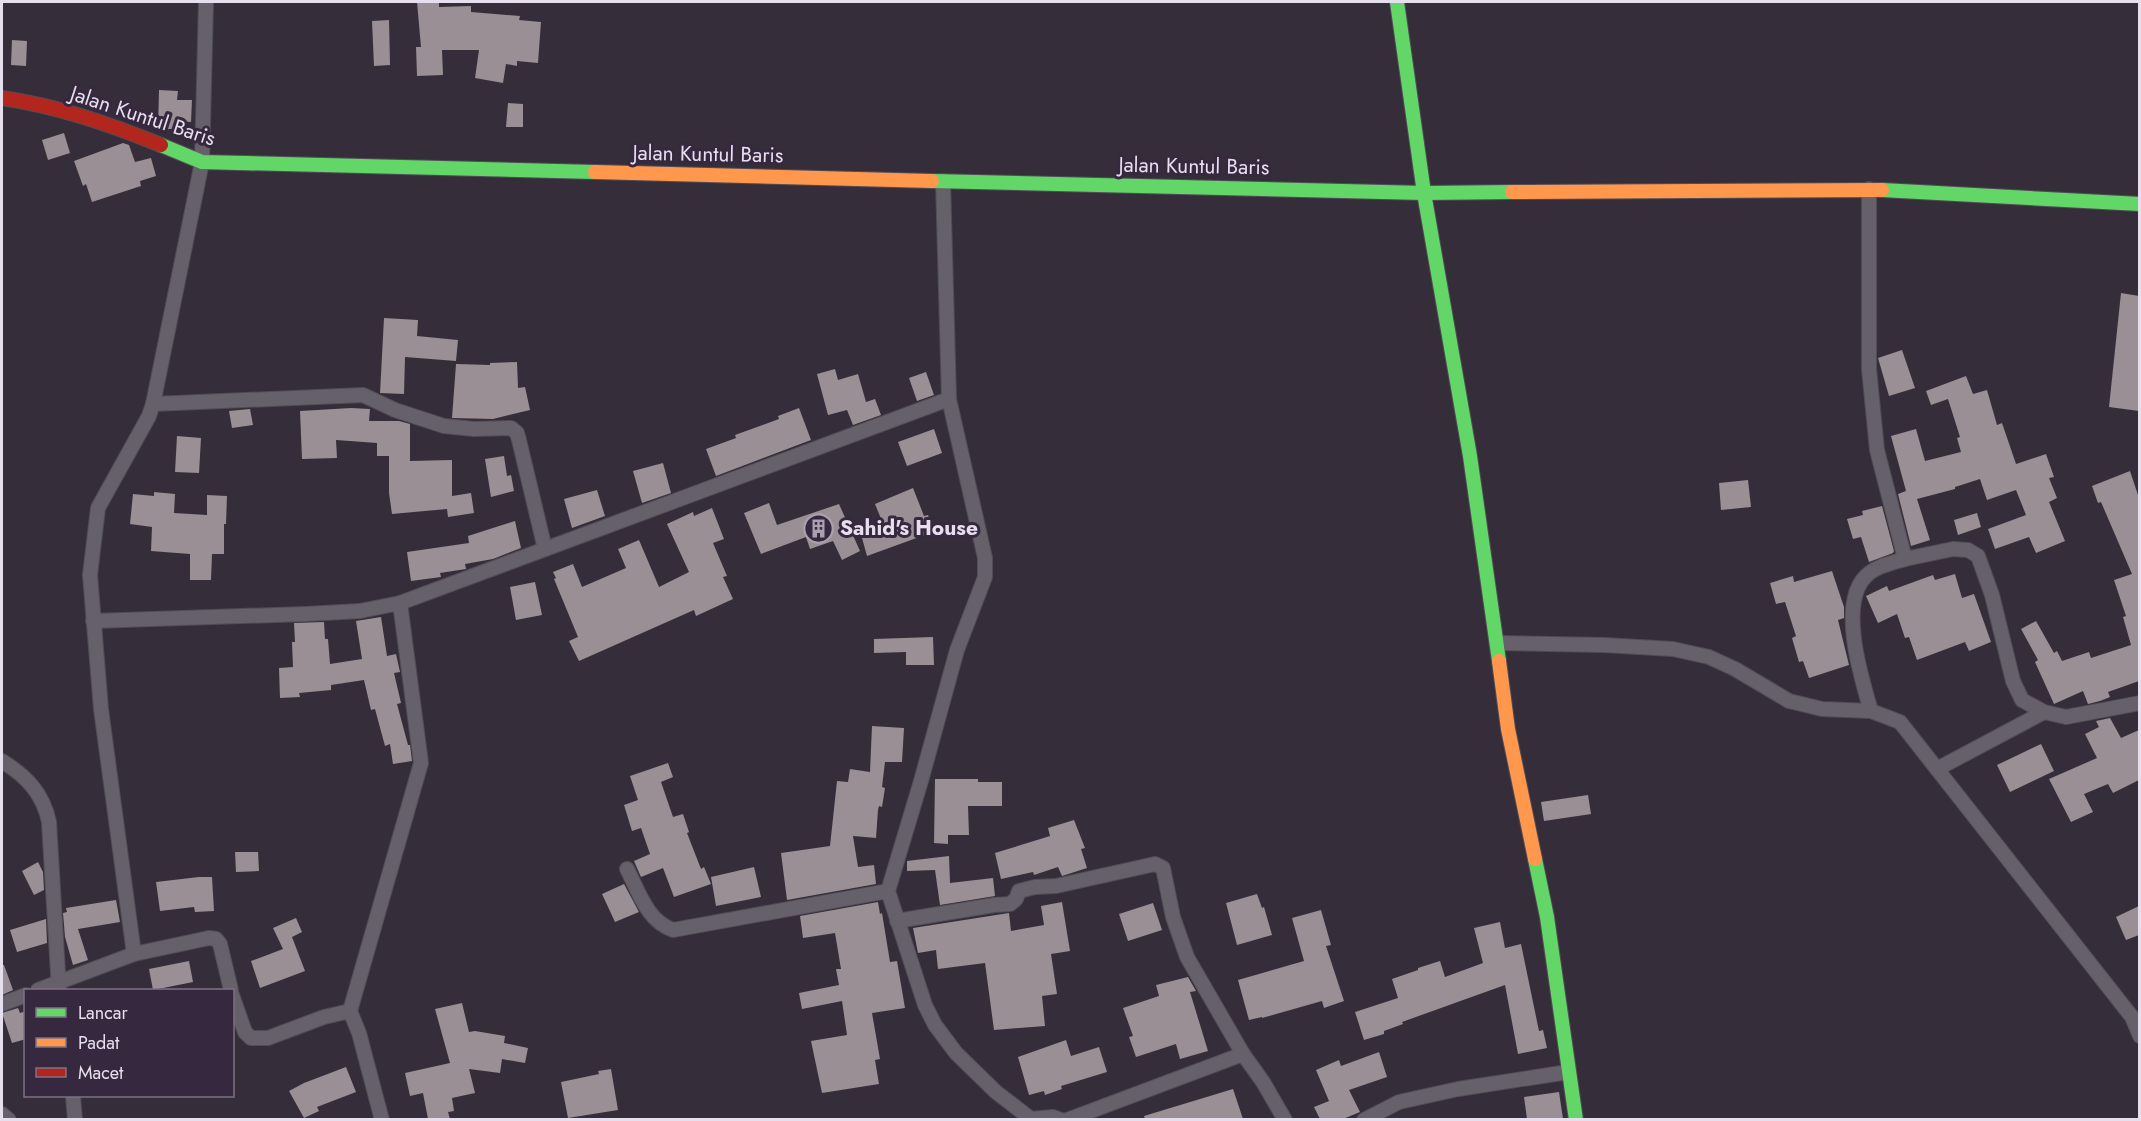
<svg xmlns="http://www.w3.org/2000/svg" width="2141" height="1121" font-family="Jost,sans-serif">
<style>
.building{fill:#998f94}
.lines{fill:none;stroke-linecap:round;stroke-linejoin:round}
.street-casing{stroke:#514c56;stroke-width:16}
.fast-casing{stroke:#514c56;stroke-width:16}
.slow-casing{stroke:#514c56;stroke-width:16}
.jam-casing{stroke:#514c56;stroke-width:16}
.street{stroke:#66606a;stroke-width:14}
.fast{stroke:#63d668;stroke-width:14}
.slow{stroke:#ff974d;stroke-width:14}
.jam{stroke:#b3261e;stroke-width:14}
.labels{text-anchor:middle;stroke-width:6;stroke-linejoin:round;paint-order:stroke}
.street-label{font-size:21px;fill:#e7dfed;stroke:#36293f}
.poi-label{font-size:21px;font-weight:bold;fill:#e7dfed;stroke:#36293f;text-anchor:start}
</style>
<rect width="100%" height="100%" fill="#352e3a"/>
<g class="building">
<polygon points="417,2 439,2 439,7 471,6 471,12 520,16 519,20 541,22 538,63 517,61 517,66 506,64 503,83 475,78 479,50 442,50 443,75 417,76 416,47 421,47"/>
<polygon points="389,20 390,65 374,66 372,21"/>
<polygon points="12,40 27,41 26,66 11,65"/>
<polygon points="159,90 178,91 177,100 192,100 191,122 177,121 177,129 158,129"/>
<polygon points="508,103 523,104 523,127 506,127"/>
<polygon points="64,133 70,153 48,160 42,140"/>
<polygon points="123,143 129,145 135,162 151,158 156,176 140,181 141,186 92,202 86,184 83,186 74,161"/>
<polygon points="2121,293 2139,296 2139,411 2109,407"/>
<polygon points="384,318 418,320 417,336 458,340 456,361 405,357 404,394 380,393"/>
<polygon points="1902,350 1915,388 1889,396 1878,358"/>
<polygon points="517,362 518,388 525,387 530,410 493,419 452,418 456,364 490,365 490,363"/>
<polygon points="835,369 838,380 858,374 866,402 875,399 881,415 853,425 847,410 828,415 817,374"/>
<polygon points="926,372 934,395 917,401 909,378"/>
<polygon points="1966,376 1973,394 1987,390 1997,425 2002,423 2016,464 2046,454 2054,477 2049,478 2057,498 2049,502 2065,541 2036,553 2029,537 1995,549 1988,529 2026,515 2016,490 1987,500 1980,479 1955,487 1955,489 1917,499 1930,540 1911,546 1898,494 1906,491 1891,436 1916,429 1925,461 1961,452 1957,438 1960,437 1948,399 1931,405 1926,391"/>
<polygon points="351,408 370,409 369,421 399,421 410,424 410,461 452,460 452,496 471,493 474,513 448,517 447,509 392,514 389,493 389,456 377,456 377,443 336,440 337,458 302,459 300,411"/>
<polygon points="799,408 811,440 716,476 706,449 736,438 735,435 779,419 778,416"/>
<polygon points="250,409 253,425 232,428 229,411"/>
<polygon points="934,429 942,453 907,466 898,442"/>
<polygon points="177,436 201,438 199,473 175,472"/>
<polygon points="504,456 507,476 511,475 514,491 491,497 485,459"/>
<polygon points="663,463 671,493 642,503 633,471"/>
<polygon points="2130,471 2139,498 2139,681 2108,692 2110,697 2100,701 2088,704 2083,691 2054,704 2035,662 2038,660 2021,629 2036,621 2054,653 2057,651 2062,661 2089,652 2091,658 2131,645 2123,617 2126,616 2114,580 2132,574 2101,502 2098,503 2092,486"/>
<polygon points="1748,480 1751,507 1721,510 1719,483"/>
<polygon points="913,488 924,516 928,515 933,532 867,556 862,538 886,531 875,504"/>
<polygon points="597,490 605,516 572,528 564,499"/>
<polygon points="154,492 175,494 174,513 207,515 207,495 227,496 226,524 224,524 224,554 212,554 211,580 190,580 190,554 151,551 152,527 130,524 133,494 154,496"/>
<polygon points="769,503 777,525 839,504 860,551 842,560 833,541 810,549 806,537 761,554 744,513"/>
<polygon points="1882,506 1894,551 1893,553 1869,562 1861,537 1853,539 1847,519 1863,515 1862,511"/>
<polygon points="712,508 724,539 713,543 727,576 723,577 733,599 696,616 694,610 579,661 569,641 578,637 554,579 556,578 553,572 573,564 582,587 626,568 618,549 639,540 659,587 689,572 667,524 693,512 694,516"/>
<polygon points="1977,513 1981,527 1958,535 1954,520"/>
<polygon points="515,521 521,548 493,559 465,564 466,569 440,573 441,577 411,581 407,552 469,543 468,536"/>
<polygon points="1832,571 1844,607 1844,618 1838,620 1849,665 1809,678 1803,661 1799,662 1792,638 1796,636 1785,602 1776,604 1770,583 1793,576 1794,582"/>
<polygon points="1955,574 1962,598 1974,594 1991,642 1969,651 1965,642 1917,660 1909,637 1905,638 1897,614 1878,623 1866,596 1887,586 1889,591 1933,575 1935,580"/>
<polygon points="535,582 542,615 516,620 510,587"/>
<polygon points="381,617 387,656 396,654 400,672 394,673 401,703 397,704 408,745 410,745 412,761 393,764 390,744 385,746 375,709 371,710 364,680 331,685 331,690 299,693 300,697 280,698 279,668 293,667 292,642 295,642 294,623 324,622 325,639 328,639 330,664 362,659 356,621"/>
<polygon points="933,637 934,665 906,665 906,652 874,653 874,639"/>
<polygon points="2110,718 2121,738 2139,730 2139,780 2113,793 2108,784 2084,794 2093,812 2071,822 2049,779 2097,758 2085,734 2099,727 2096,721"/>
<polygon points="872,726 904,728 902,762 885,762 882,787 885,788 882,807 879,806 878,810 876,838 853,836 858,867 874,865 876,884 787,900 781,853 830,846 837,781 848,782 850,769 870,772"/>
<polygon points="2041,744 2054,771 2010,792 1997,765"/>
<polygon points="668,763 673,777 661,782 673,817 683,814 689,832 687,833 701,869 704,867 711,884 674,897 663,868 641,877 634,861 650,854 641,828 632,831 624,805 638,800 630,776"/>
<polygon points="935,779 978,779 978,782 1002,782 1002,806 968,806 969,835 948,835 948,844 934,843"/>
<polygon points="1588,795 1591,814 1544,821 1541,802"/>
<polygon points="1074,820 1085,848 1081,849 1087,868 1062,876 1058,867 1034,875 1033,872 1001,879 995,853 1050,836 1048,828"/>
<polygon points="235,852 258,852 259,871 236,872"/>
<polygon points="949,856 950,883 993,878 995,896 940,905 935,870 907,871 907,861"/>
<polygon points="38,862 43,872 44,890 34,895 22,871"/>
<polygon points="754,867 761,897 716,906 711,877"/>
<polygon points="199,877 212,877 214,911 195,912 194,907 160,911 156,882"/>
<polygon points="624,884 639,912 615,922 602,894"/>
<polygon points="1257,894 1262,908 1264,907 1272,935 1237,945 1226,903"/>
<polygon points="116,900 120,922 78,929 88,960 73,965 65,937 63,913 67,912 66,908"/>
<polygon points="878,902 880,914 882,913 890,962 897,961 905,1008 872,1013 880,1059 875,1060 879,1084 822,1093 811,1041 847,1035 842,1001 802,1009 799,993 839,985 836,969 841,969 835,933 803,938 800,916"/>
<polygon points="1062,902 1070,951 1051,954 1057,994 1042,996 1045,1026 994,1030 985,963 938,969 936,950 918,953 913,928 1009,913 1011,931 1044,925 1041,906"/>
<polygon points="1153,903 1162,930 1128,941 1119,914"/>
<polygon points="2139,906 2139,935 2126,940 2116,917"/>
<polygon points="1321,910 1331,945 1326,946 1344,1001 1324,1008 1322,1001 1262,1018 1262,1017 1249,1020 1238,980 1304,961 1292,918"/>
<polygon points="296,918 302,932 292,937 305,971 260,988 251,961 283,949 273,928"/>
<polygon points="46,919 47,943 17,952 10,930"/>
<polygon points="1500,922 1505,948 1521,944 1539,1031 1543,1030 1547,1048 1518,1054 1505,985 1402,1022 1403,1024 1384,1031 1384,1034 1364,1040 1355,1012 1398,998 1392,979 1418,970 1418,968 1440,961 1445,977 1483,963 1474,928"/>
<polygon points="189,961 193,982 153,990 149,969"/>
<polygon points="2,965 4,965 13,990 2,995"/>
<polygon points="1188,977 1196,991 1190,992 1208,1051 1180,1059 1176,1044 1136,1057 1129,1037 1133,1036 1123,1008 1159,996 1156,985"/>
<polygon points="462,1003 469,1032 475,1031 505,1036 504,1043 528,1048 525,1063 502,1059 500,1073 469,1069 475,1093 452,1098 454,1111 448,1112 450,1119 428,1119 423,1093 410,1096 405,1073 450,1063 435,1009"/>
<polygon points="18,1008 20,1013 26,1011 26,1039 12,1043 2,1013"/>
<polygon points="1066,1040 1071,1056 1099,1047 1107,1072 1061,1086 1062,1089 1045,1095 1044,1091 1029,1095 1018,1057"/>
<polygon points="1379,1052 1387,1077 1349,1090 1360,1112 1343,1119 1320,1119 1314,1107 1329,1101 1316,1070 1339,1060 1341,1066"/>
<polygon points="346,1067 356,1092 317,1107 319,1111 304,1118 289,1091 304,1083"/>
<polygon points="611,1069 618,1110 568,1118 561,1082 599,1074 598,1071"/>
<polygon points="1233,1089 1243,1119 1145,1119 1144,1116"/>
<polygon points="1559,1092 1563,1119 1527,1119 1524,1097"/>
</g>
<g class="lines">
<defs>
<g id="street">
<polyline points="943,181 949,399 985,558 985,577 957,650 921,781 888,891 925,1005 935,1025 956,1053 996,1092 1031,1119 1053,1117 1061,1120"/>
<polyline points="1869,189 1869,369 1877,450 1905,559 1953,549 1968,550 1978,556 1992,595 2013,681 2022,700 2044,712 2066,717 2140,703"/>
<polyline points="153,404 363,395 395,410 444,426 474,429 511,428 517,433 519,440 545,549"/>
<polyline points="93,621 305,614 360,611 400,603 949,399"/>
<polyline points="1497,643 1604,645 1673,649 1709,657 1735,669 1789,701 1822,709 1871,711 1900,722 2132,1017 2140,1036"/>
<path d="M1871,711C1861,677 1838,603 1866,576C1876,566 1892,563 1905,559"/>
<path d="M2,761C26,776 43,793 49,822L59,990"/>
<polyline points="1937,769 2044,712"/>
<path d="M627,869C639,892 647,921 673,930L888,891"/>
<polyline points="897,921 994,905 1010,904 1016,899 1019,891 1035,887 1056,886 1155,864 1163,868 1173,917 1187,957 1243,1054"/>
<polyline points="134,954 209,938 216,939 220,944 231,990"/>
<polyline points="38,990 134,954 101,709 90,575 98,508 149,416 153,404 202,162 206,2"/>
<polyline points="232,995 245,1032 251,1038 268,1038 324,1017 350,1011 359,1033 382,1120"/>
<polyline points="2,1004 26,995"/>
<polyline points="350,1011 421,763 400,603"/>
<polyline points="73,1096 75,1120"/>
<polyline points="2,1114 9,1120"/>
<polyline points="1067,1120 1243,1054 1263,1082 1285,1120"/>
<polyline points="1364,1120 1399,1102 1458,1089 1568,1072"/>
</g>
<g id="fast">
<polyline points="1397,2 1424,193 1470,456 1499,661"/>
<polyline points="161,145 202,162 595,172"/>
<polyline points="932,181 1424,193 1512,192"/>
<polyline points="1882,190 2140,204"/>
<polyline points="1535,859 1547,917 1576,1120"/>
</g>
<g id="slow">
<polyline points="595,172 932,181"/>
<polyline points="1512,192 1882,190"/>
<polyline points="1499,661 1508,729 1535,859"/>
</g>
<path id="jam" d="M2,98C57,106 109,124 161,145"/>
</defs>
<use href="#street" class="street-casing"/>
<use href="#fast" class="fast-casing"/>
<use href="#slow" class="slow-casing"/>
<use href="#jam" class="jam-casing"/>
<use href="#street" class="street"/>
<use href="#fast" class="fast"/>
<use href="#slow" class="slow"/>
<use href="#jam" class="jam"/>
</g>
<defs>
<symbol id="building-ring" viewBox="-11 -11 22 22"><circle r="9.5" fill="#36293f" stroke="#a9a1ae" stroke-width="1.5"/><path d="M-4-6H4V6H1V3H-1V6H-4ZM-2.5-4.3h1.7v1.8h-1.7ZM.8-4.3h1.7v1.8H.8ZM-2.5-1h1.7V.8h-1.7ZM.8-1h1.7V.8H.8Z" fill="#a9a1ae"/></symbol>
</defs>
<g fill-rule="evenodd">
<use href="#building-ring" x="802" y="512" width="33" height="33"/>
</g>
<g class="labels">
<g class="street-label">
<text transform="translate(143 116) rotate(18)" y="7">Jalan Kuntul Baris</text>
<text transform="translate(708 154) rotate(1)" y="7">Jalan Kuntul Baris</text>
<text transform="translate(1194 166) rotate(1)" y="7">Jalan Kuntul Baris</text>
</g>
<g class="poi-label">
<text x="840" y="535">Sahid's House</text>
</g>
</g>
<rect width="2141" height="1121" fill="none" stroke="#e7dfed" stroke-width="6"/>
<rect x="24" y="989" width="210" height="108" fill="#36293f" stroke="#7d7285" stroke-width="1.5"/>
<rect x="36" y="1008" width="30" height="9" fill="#63d668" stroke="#7d7285" stroke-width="1.5"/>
<text x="78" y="1019" font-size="18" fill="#e7dfed">Lancar</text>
<rect x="36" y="1038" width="30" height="9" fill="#ff974d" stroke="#7d7285" stroke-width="1.5"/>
<text x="78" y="1049" font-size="18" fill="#e7dfed">Padat</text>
<rect x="36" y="1068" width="30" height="9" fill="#b3261e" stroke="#7d7285" stroke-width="1.5"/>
<text x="78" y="1079" font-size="18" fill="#e7dfed">Macet</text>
</svg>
